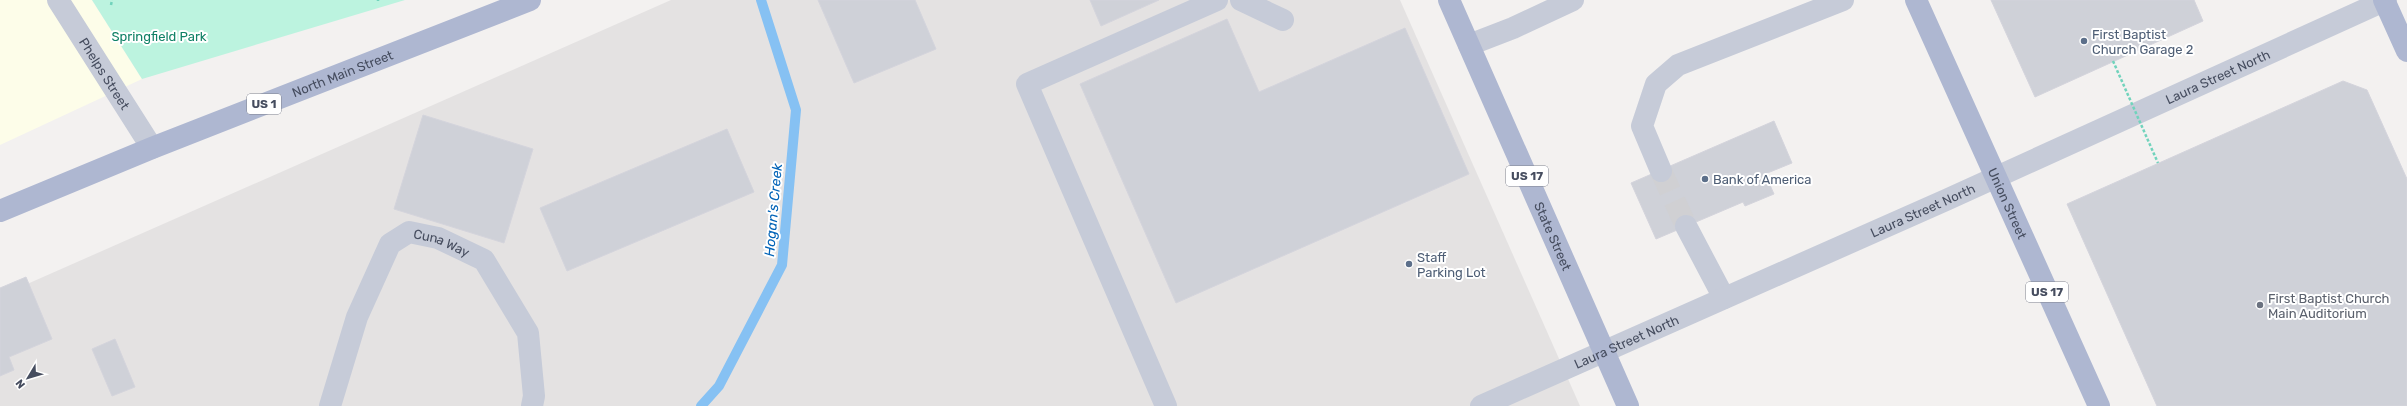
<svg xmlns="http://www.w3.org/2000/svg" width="2407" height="406" font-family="Rubik,sans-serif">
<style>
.commercial{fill:#fdfde9}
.education{fill:#e4e2e2}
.green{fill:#bcf3df}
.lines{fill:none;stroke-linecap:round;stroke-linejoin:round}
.stream{stroke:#86c1f3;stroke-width:10}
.building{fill:#cfd1d8;stroke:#d4d4dc}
.minor-tunnel{stroke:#d0d0d3;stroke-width:22;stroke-dasharray:22 11;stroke-linecap:butt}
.path{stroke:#71d3bc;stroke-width:2.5;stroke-dasharray:3 2;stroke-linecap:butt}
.minor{stroke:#c6cbd8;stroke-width:22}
.major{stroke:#aeb7d1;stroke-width:22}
.path-bridge{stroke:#71d3bc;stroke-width:2.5;stroke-dasharray:3 2;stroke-linecap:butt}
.service-dot{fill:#5c6f8a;stroke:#fff;stroke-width:1.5}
.worship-dot{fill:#6b7280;stroke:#fff;stroke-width:1.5}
.labels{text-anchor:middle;stroke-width:4;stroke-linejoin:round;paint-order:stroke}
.shield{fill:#fff;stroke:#7e828f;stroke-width:1}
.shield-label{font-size:12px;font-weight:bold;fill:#464d5f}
.service-label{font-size:13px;fill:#4e5e75;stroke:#fff;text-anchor:start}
.park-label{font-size:13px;fill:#108166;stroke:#fff}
.street-label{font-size:13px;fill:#464d5f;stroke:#fff}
.worship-label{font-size:13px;fill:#5b616d;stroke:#fff;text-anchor:start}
.water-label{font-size:14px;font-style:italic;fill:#0263b7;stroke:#fff}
</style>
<rect width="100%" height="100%" fill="#f3f1f0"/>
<polygon class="commercial" points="0,0 92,0 142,79 0,145"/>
<polygon class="education" points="671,0 1400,0 1580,406 0,406 0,296"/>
<polygon class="green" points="92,0 405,0 142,79"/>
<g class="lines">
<polyline class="stream" points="701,406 719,386 782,265 796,110 761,0"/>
</g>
<g class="building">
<polygon points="818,0 915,0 936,49 854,83"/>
<polygon points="1090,0 1159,0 1101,26"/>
<polygon points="1991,0 2194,0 2203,21 2035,97"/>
<polygon points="1227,19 1259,92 1405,28 1469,174 1176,303 1080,84"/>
<polygon points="2343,81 2367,90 2407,179 2407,406 2157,406 2067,204"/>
<polygon points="423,115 533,149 504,243 394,209"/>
<polygon points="1774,121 1792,163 1765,174 1774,194 1745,206 1743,202 1656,239 1631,183"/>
<polygon points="727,129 754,192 567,271 540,208"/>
<polygon points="26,277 52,339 9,357 14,370 0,376 0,288"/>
<polygon points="115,339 135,387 112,396 92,349"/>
</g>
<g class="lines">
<polyline class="minor-tunnel" points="1661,171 1686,226"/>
<g class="path">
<polyline points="378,0 378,1"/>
<polyline points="111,5 112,0"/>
</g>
<g class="minor">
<path id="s1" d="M58,0L152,148"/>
<polyline points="1241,0 1283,20"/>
<polyline points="1469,45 1513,28 1573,0"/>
<polyline points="1661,171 1642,126 1656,84 1678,65 1843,0"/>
<polyline points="1686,226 1724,298"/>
<path id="s2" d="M330,406L357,317L390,244L409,232L438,238L484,260L528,333L534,396L532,406"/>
<polyline points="1166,406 1027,84 1217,0"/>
<path id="s3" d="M1481,406L1946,200L2386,0"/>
</g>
<g class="major">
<path id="s4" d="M1449,0L1628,406"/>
<path id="s5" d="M1916,0L2099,406"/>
<polyline points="2384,0 2407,51"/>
<path id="s6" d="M0,211L152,148L530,0"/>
</g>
<polyline class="path-bridge" points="2113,61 2158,163"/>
</g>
<g class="service-dot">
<circle cx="2084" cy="41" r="4"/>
<circle cx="1705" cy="179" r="4"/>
<circle cx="1409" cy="264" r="4"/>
</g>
<circle class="worship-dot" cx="2260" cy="305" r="4"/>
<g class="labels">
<g class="shield">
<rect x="247" y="94" width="34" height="20" rx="3"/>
<rect x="1506" y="166" width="42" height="20" rx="3"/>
<rect x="2026" y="282" width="42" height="20" rx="3"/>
</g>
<g class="shield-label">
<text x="264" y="108">US 1</text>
<text x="1527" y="180">US 17</text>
<text x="2047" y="296">US 17</text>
</g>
<g class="service-label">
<text x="2092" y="39">First Baptist<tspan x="2092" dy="15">Church Garage 2</tspan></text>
<text x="1713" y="184">Bank of America</text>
<text x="1417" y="262">Staff<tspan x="1417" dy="15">Parking Lot</tspan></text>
</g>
<g class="park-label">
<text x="159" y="41">Springfield Park</text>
</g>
<g class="street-label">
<text dy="5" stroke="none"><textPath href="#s6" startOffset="369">North Main Street</textPath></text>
<text dy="5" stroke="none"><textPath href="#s1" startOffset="87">Phelps Street</textPath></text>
<text dy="5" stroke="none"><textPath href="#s3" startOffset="807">Laura Street North</textPath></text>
<text dy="5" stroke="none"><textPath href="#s5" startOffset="223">Union Street</textPath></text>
<text dy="5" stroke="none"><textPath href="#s3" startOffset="483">Laura Street North</textPath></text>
<text dy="5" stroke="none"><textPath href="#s4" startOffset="258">State Street</textPath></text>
<text dy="5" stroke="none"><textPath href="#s2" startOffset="230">Cuna Way</textPath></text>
<text dy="5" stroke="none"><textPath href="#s3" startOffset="159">Laura Street North</textPath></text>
</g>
<g class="worship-label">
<text x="2268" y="303">First Baptist Church<tspan x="2268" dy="15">Main Auditorium</tspan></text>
</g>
<g class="water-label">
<text transform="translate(773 210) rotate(-85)" y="5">Hogan's Creek</text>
</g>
</g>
<g transform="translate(28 378) rotate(232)" stroke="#ffffff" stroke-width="3" paint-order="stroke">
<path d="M0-3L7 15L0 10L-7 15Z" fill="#464d5f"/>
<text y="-6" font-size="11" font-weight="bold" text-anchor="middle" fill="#464d5f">N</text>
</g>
</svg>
